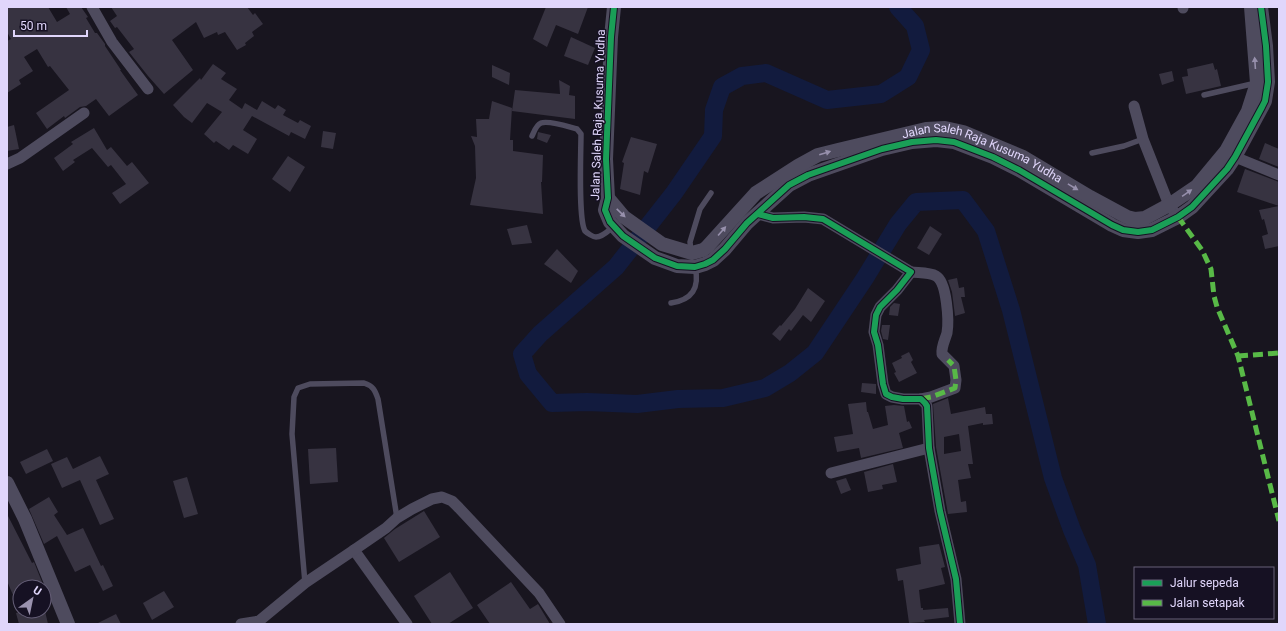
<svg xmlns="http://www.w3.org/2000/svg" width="1286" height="631" font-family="Roboto,sans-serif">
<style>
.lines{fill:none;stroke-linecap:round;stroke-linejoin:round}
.river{stroke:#121b3e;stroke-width:18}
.building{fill:#373341;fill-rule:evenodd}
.service{stroke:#4e4b5e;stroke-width:5.5}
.minor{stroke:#4e4b5e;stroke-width:11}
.tertiary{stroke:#4e4b5e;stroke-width:14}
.quiet{stroke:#58b947;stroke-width:5;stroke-dasharray:10 5;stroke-linecap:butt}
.cycleway-casing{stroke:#161123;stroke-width:8}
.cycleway{stroke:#1a9f57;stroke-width:6}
.oneway{fill:#9790ac}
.labels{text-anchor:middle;stroke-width:3;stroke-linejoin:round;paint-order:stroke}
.street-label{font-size:12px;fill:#e0d6fb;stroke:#161123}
</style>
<rect width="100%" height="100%" fill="#18151f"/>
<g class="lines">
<polyline class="river" points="898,7 915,26 921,50 908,77 881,94 827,100 766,73 742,76 722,87 714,110 713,136 674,193 616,267 540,334 522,354 528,374 552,403 587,402 637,404 678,399 723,398 765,388 790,373 815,353 865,278 898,224 916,202 963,200 986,231 1011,310 1053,478 1072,530 1087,565 1097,624"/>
</g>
<g class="building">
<polygon points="7,7 48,7 57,22 70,14 66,7 81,7 88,17 86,18 95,33 97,33 105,44 105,46 121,70 120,70 138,95 109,116 96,99 86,106 80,107 65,118 64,116 47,129 36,113 69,90 50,66 48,67 37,49 24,57 33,71 19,80 21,84 7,93 7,41 11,39 7,32"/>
<polygon points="111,7 247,7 253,15 255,13 263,24 252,32 254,36 245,43 246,45 237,50 225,32 218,35 217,32 204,38 196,22 172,40 193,70 164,94 148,76 129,52 134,49 117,27 115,28 110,21 117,16"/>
<polygon points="546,7 588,7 578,34 556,25 547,47 533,39"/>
<polygon points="571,37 595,48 588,65 564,56"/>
<polygon points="1213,63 1215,70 1217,69 1221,86 1186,94 1182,77 1188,76 1187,69"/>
<polygon points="213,64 226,73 221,79 237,89 229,100 242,109 245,103 257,110 262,101 275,109 278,105 286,110 283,115 298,123 300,120 311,126 305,139 291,132 289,136 252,116 243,130 257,139 248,154 233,145 229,150 216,141 214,143 204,134 222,112 207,103 192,123 184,117 173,105 200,78 201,80"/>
<polygon points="492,65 510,73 509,85 492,77"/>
<polygon points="1172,71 1174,81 1162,85 1159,74"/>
<polygon points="559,80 570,86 569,95 575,96 575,119 512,111 515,90 560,94"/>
<polygon points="492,101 512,108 510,140 513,140 513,151 543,155 542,182 541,182 543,214 470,205 476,178 475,146 471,136 477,137 476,119 489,119"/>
<polygon points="14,125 19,149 7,151 7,127"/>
<polygon points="94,128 107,150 111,147 127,166 132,162 149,183 120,204 112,193 126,184 111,165 108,167 92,148 73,160 75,162 63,171 54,158 73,144 71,142"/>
<polygon points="323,131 336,133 333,149 321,147"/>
<polygon points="538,132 551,135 547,143 537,139"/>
<polygon points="631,137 657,144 648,173 644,171 640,195 620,189 624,163 622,162"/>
<polygon points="1265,143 1279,149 1279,167 1259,159"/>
<polygon points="288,156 305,167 290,192 272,179"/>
<polygon points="1245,169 1279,182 1279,206 1237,192"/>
<polygon points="1279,206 1279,246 1265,249 1262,236 1268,234 1264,219 1262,220 1259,210"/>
<polygon points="527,225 532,243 512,245 507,229"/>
<polygon points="930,226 942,234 929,255 917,248"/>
<polygon points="557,249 578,271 571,283 544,264"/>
<polygon points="957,278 959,288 964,287 965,297 961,297 965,313 955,316 952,292 948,280"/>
<polygon points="808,288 825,301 811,322 803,315 791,331 789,329 780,341 772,334 780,325 781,326 795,309"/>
<polygon points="894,303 900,304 898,316 889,315 890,307"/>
<polygon points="882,325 890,325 888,340 883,339 881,331"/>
<polygon points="909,352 913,360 911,362 917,373 899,382 894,373 896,372 892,363 902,358 901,356"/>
<polygon points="862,383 876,384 876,394 861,392"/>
<path d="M948,398L951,414L985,407L986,414H992L993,424L983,425V423L968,426L973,464H968L971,478L958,480L961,502L966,501L967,512L948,514L936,447L933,404ZM959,434L961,451L944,454V437Z"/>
<polygon points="866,402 867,412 868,412 873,429 888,425 885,406 894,405 904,406 907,422 909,421 912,428 899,433 903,448 861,458 859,448 837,452 834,437 853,434 848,404"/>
<polygon points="336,448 338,482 310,484 308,449"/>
<polygon points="47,449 53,461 26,474 20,462"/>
<polygon points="100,456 109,474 96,480 114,519 100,525 80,480 62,488 51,464 67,457 73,469"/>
<polygon points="893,464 897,482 882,485 883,489 868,492 864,472"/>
<polygon points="187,477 198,514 184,518 173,481"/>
<polygon points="846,478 851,490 841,494 836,481"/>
<polygon points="49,497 58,512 54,515 67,535 83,528 101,566 103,565 113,586 103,591 90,565 75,572 57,536 44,544 29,509"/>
<polygon points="424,511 440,537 399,562 384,538 395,529"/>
<polygon points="7,514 32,563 34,562 42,582 31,587 20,587 20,592 13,595 7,581"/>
<polygon points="939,544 945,567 941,568 945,584 919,590 921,608 923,608 923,610 948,608 949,617 924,620 925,622 909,623 903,580 898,581 896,569 921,564 919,547"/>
<polygon points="450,572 473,608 448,624 432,624 414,596"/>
<polygon points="511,582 530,609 538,604 550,624 490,624 477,605"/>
<polygon points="164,591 174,607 152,620 143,603"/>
<polygon points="24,611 45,611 48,624 19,624 16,613"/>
<polygon points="116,614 121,624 96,624"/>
</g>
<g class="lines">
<g class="service">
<polyline points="1204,95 1256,83"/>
<path d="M532,136C534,132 536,125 541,123C549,120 569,127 577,129L581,134C581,151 578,219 585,231C587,233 593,237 596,237C603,237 609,230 614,226"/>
<polyline points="1092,153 1124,146 1143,139"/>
<polyline points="691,251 690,242 700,209 711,193"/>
<path d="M671,303C692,300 700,288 695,267"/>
<path d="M305,583L292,434L294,397L298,388L310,384L364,383C373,386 375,390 378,399L397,518"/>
</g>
<g class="minor">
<polyline points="92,7 112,42 148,89"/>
<polyline points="1183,7 1183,8"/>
<polyline points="1134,106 1143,139 1169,205 1178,217"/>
<polyline points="1235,157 1279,175"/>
<polyline points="7,164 20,158 84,113"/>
<polyline points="758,214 773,218 804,217 823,219 911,272 897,290 880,307 876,315 874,332 878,345 883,384 886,394 892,397 903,399 921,399 925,403 927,406 929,448 940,511 956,579 960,624"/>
<path d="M911,272C919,273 929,272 936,276C947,282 949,321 947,333C945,340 941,347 942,354L954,366L956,380L955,388L931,397L921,399"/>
<polyline points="831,473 929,448"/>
<polyline points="354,550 407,624"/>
<polyline points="241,624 259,621 305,583 354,550 386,528 397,518 412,509 432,499 442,497 452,501 459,508 539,593 560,624"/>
</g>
<g class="tertiary">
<polyline points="614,7 611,37 606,159 608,198 605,210 610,222 623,236 655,258 677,266 695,267 705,264 713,260 725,249 747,223 779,194 789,185 808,175 882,149 912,142 936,140 954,142 993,157 1019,170 1112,225 1123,230 1138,232 1152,230 1178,217 1192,207 1227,169 1235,157 1262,107 1265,101 1268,82 1266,46 1261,7"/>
<path id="s1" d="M608,198L624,217L662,244L692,253L703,250L707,247L756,193L798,166L818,155L838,150L926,129L945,128L963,132L1023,157L1090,197L1127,217L1135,219L1145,218L1169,205L1197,186L1226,151L1248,111L1257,83L1251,7"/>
<polyline points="7,483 25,519 68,624"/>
</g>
<g class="quiet">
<polyline points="1178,217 1202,250 1211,269 1214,296 1217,307 1238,356 1279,521"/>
<polyline points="1238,356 1279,353"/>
<polyline points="921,399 931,397 955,388 956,380 954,366 948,360"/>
</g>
<defs>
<g id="cycleway">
<polyline points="614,7 611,37 606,159 608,198 605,210 610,222 623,236 655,258 677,266 695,267 705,264 713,260 725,249 747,223 779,194 789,185 808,175 882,149 912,142 936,140 954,142 993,157 1019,170 1112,225 1123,230 1138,232 1152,230 1178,217 1192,207 1227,169 1235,157 1262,107 1265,101 1268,82 1266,46 1261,7"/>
<polyline points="758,214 773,218 804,217 823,219 911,272 897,290 880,307 876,315 874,332 878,345 883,384 886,394 892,397 903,399 921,399 925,403 927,406 929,448 940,511 956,579 960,624"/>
</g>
</defs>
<use href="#cycleway" class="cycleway-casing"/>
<use href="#cycleway" class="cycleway"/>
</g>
<defs><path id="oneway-solid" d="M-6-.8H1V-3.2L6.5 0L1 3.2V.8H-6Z"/></defs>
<g class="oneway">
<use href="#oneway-solid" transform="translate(1255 63) rotate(-94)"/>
<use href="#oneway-solid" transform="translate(825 153) rotate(-17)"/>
<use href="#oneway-solid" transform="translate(1073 187) rotate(31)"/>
<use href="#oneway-solid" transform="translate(1187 193) rotate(-35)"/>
<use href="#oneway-solid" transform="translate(621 213) rotate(44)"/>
<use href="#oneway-solid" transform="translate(722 231) rotate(-49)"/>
</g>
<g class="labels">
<g class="street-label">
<text transform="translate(598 115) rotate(-88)" y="4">Jalan Saleh Raja Kusuma Yudha</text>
<text dy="4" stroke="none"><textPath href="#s1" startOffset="437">Jalan Saleh Raja Kusuma Yudha</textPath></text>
</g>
</g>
<rect width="1286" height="631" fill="none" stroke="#e0d6fb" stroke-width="16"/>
<rect x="1134" y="567" width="140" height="52" fill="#161123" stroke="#676079"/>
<rect x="1142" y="580" width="20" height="6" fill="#1a9f57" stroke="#676079"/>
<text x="1170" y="587" font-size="12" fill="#e0d6fb">Jalur sepeda</text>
<rect x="1142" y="600" width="20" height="6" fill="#58b947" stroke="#676079"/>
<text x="1170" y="607" font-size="12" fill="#e0d6fb">Jalan setapak</text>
<g transform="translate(32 599) rotate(33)"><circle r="19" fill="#161123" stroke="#676079"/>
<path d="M0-3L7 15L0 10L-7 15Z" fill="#9a92ae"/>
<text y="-6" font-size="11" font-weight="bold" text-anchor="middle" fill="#e0d6fb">U</text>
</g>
<path d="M14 30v6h73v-6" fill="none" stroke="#e0d6fb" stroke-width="2"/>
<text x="20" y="30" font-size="12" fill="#e0d6fb" stroke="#161123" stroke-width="3" paint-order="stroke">50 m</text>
</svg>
